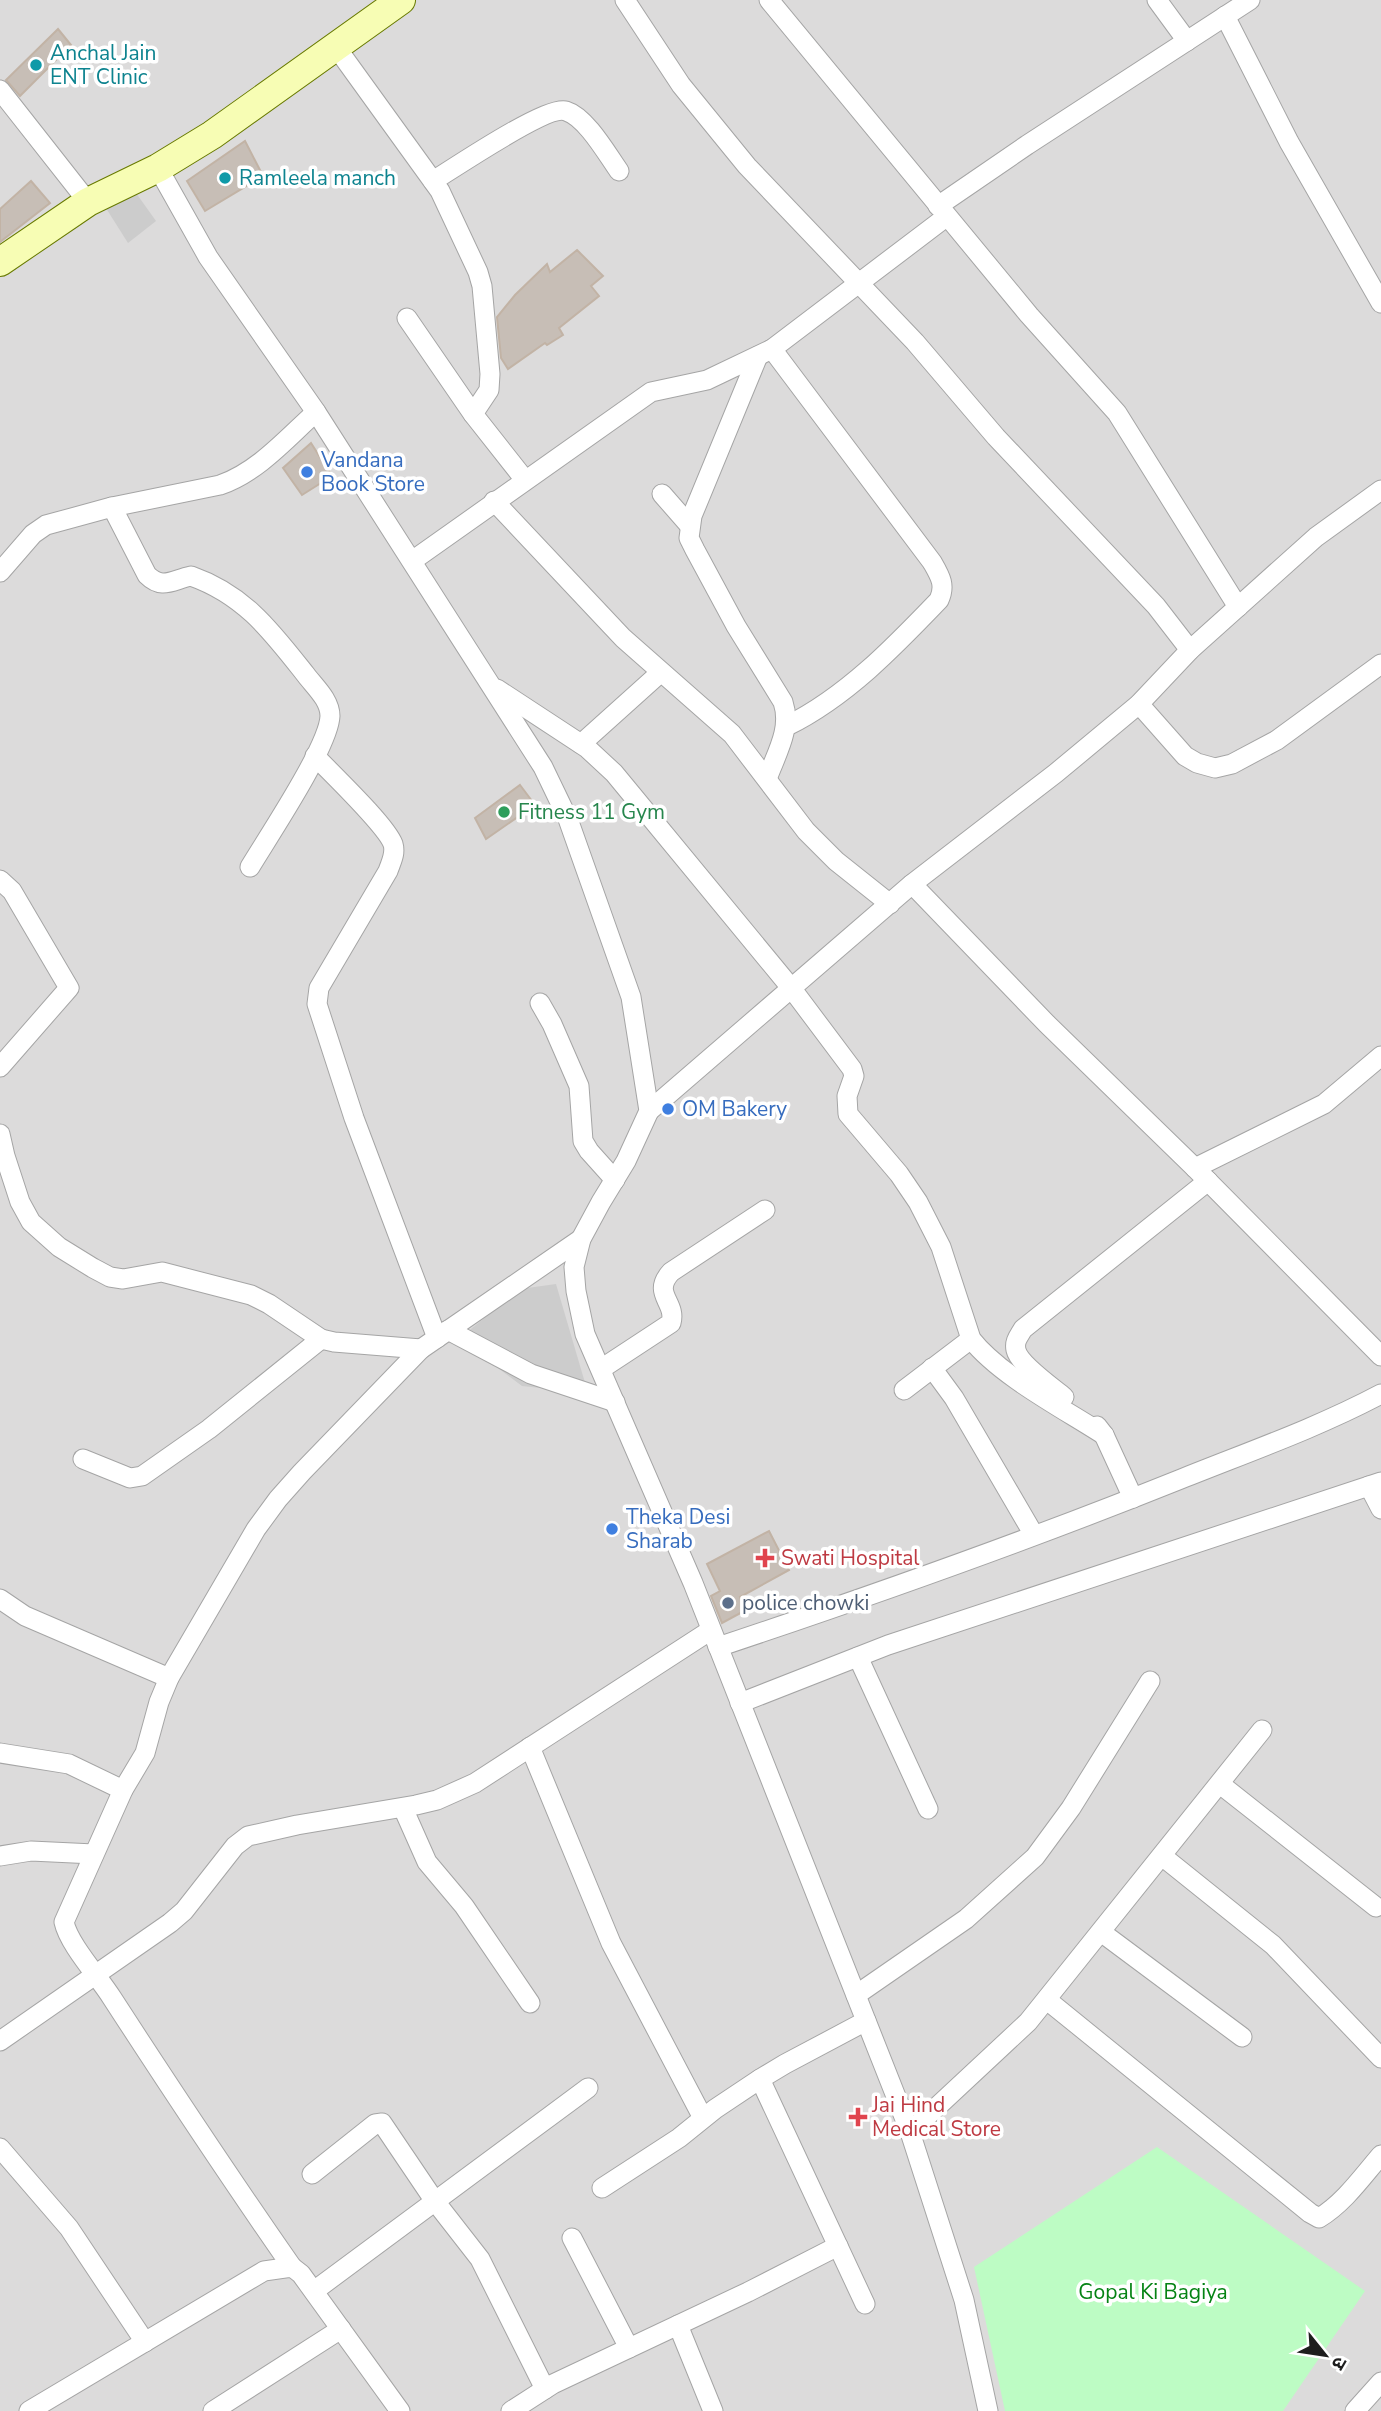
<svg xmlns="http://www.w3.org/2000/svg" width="1381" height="2411" font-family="'Nunito Sans','Noto Sans Devanagari',sans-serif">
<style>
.residential{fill:#dcdbdb}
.religious{fill:#ccc}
.park{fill:#bdfcc4}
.building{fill:#c7beb6;stroke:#c2b3a5;stroke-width:2}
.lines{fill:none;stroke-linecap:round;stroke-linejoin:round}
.minor-casing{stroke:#a5a5a5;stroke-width:21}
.secondary-casing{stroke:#687a00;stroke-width:30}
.minor{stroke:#fff;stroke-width:19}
.secondary{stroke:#f7fdb4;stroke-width:28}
.culture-dot{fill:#0f9aa8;stroke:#fff;stroke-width:2.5}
.shop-dot{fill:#3f7fe0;stroke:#fff;stroke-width:2.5}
.leisure-dot{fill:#2e9e5b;stroke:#fff;stroke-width:2.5}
.health-dot{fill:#e0444e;stroke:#fff;stroke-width:2.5}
.service-dot{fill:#5c6f8a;stroke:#fff;stroke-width:2.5}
.labels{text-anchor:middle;stroke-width:7;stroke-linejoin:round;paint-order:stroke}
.culture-label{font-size:21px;fill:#0d838f;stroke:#fff;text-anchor:start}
.shop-label{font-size:21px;fill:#366cbe;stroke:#fff;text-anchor:start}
.leisure-label{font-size:21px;fill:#27864d;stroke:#fff;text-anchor:start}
.health-label{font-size:21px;fill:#be3a42;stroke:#fff;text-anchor:start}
.service-label{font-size:21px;fill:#4e5e75;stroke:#fff;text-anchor:start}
.park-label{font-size:21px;fill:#058314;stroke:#fff}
</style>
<rect width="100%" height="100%" fill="#f0ece3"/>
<rect class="residential" x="0" y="0" width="1381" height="2411"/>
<g class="religious">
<polygon points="136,193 156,221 128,243 104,205"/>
<polygon points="556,1284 588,1393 522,1386 479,1354 466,1333 520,1289"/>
</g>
<polygon class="park" points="1157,2147 1365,2291 1283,2411 1005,2411 974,2267"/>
<g class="building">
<polygon points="58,29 71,45 20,96 6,80"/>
<polygon points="245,141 263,176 205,211 187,181"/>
<polygon points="31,181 50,203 0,242 0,209"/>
<polygon points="577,250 603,276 591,286 599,296 559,328 563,335 547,345 545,343 508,369 501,358 497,317 515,295 547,264 550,272"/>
<polygon points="311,443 332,476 302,495 283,468"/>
<polygon points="520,785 535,805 486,839 475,818"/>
<polygon points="769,1531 789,1570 740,1597 746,1610 722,1623 711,1596 720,1591 707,1564"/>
</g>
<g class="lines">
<defs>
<g id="minor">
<polyline points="625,0 681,85 747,166 915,342 996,437 1156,606 1190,650"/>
<polyline points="769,0 1029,315 1117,413 1238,607"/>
<polyline points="1157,0 1187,41"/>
<polyline points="1225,16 1289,142 1381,303"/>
<polyline points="336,47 440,191 478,272 482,286 490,374 489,390 473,414"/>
<polyline points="0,90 88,202"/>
<polyline points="158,168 208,257 316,412 543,767 568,819 631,997 649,1111 626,1161 601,1202 581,1239 574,1267 576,1291 585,1334 693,1583 910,2132 964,2300 988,2411"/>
<path d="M433,181C454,168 547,105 566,111C586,117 607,154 619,171"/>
<polyline points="938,206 1027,145 1250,0"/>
<polyline points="407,318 473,414 525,480"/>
<path d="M772,349L932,562C940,576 946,585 939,600C894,647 846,697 787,726"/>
<path d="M758,356L692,516L689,538L695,550L736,626L783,702C792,729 776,754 767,779"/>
<polyline points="662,494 690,526"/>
<polyline points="494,501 623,638 732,734 806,831 836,861 890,904"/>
<path d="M112,507L147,575C162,590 172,580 191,576C245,595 272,632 306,675C315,687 330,700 330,716C329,746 268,837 250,867"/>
<polyline points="412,561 651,392 707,380 772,349 946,217"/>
<path d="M0,572L33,534L46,525L112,507L220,485C258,472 287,438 316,412"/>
<path d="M497,689L587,748L614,773L792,989L852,1069L854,1076L847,1096L848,1114L899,1174L918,1202L941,1247L971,1339C1000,1376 1064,1409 1104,1435"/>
<polyline points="1139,704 1185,756 1197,763 1215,768 1232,764 1277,740 1381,664"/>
<polyline points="581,744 660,673"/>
<path d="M315,756C332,774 386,825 393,844C396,854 391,862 388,871L319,988L317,1004L354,1118L437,1338"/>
<polyline points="0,880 12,891 69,988 0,1067"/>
<polyline points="912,884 1047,1024 1195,1168 1381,1356"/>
<polyline points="540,1003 552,1024 579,1086 583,1141 589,1151 615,1180"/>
<polyline points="649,1111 912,884 1056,773 1139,704 1190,650 1316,537 1381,490"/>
<polyline points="0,1134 5,1156 20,1202 31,1222 59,1247 93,1268 110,1277 123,1279 162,1272 251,1295 269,1304 321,1339 334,1342 421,1349"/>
<polyline points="1195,1168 1324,1104 1381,1056"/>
<polyline points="448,1330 531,1374 615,1402"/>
<polyline points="932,1368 954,1398 1034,1535"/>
<path d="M601,1369L671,1323C677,1302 651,1294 671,1272L765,1210"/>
<polyline points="904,1390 971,1339"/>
<path d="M1064,1397C1052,1387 1019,1364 1016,1350C1014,1341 1019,1336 1023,1329L1208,1181"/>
<polyline points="1097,1426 1104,1435 1133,1498"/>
<polyline points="83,1459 130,1478 142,1476 209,1429 321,1339"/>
<polyline points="1369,1486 1381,1509"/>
<polyline points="0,1599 25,1616 169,1678"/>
<path d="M718,1647C874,1595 1029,1540 1181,1479C1248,1452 1317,1428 1381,1394"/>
<polyline points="858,1657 928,1809"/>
<polyline points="740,1703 888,1645 1381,1482"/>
<polyline points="530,1747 611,1943 703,2118"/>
<polyline points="0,1753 69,1764 123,1790"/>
<polyline points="1220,1784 1376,1907"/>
<polyline points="403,1808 427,1862 464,1906 530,2003"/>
<polyline points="0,1856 31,1851 94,1854"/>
<polyline points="1162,1856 1273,1945 1381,2058"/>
<polyline points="1101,1932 1242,2037"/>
<polyline points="856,1995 966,1919 1035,1857 1071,1808 1150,1681"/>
<path d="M1047,2000L1310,2213L1319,2218C1344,2203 1362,2177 1381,2155"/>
<polyline points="0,2041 170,1923 184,1911 235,1846 248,1836 297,1825 416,1805 437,1800 475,1783 711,1630"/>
<polyline points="760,2079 865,2304"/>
<polyline points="910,2132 1028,2022 1262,1730"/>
<polyline points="0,2148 69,2228 145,2342"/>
<polyline points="312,2174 375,2124 382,2123 434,2200 480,2259 545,2389"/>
<polyline points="602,2188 679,2138 715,2109 760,2079 785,2064 866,2021"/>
<polyline points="572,2238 629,2348"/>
<path d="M292,2267C230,2178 171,2089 112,1998C99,1977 69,1945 64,1922L123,1790L145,1753L159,1702L169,1678L256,1529L278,1499L302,1472L421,1349L581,1239"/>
<polyline points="314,2291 588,2088"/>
<polyline points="678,2325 713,2411"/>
<polyline points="29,2411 264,2271 292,2267 301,2274 400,2411"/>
<polyline points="213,2411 341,2329"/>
<polyline points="511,2411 553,2384 748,2292 838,2246"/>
<polyline points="1355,2411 1381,2382"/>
</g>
<polyline id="secondary" points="0,262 88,202 158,168 212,135 401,0"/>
</defs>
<use href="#minor" class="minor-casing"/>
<use href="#secondary" class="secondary-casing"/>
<use href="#minor" class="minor"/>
<use href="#secondary" class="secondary"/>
</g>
<g class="culture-dot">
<circle cx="36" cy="65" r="7"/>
<circle cx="225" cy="178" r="7"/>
</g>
<g class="shop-dot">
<circle cx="307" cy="472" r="7"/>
<circle cx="668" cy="1109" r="7"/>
<circle cx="612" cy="1529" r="7"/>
</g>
<circle class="leisure-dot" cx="504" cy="812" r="7"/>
<g class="health-dot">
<path d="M761.5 1547.5h7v7h7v7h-7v7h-7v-7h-7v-7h7z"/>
<path d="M854.5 2106.5h7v7h7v7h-7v7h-7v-7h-7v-7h7z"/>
</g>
<circle class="service-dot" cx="728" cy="1603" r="7"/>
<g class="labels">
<g class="culture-label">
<text x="50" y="60">Anchal Jain<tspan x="50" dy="24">ENT Clinic</tspan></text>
<text x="239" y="185">Ramleela manch</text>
</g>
<g class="shop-label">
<text x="321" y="467">Vandana<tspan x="321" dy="24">Book Store</tspan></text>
<text x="682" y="1116">OM Bakery</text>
<text x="626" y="1524">Theka Desi<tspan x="626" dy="24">Sharab</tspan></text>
</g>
<g class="leisure-label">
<text x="518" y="819">Fitness 11 Gym</text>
</g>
<g class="health-label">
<text x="781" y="1565">Swati Hospital</text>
<text x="872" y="2112">Jai Hind<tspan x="872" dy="24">Medical Store</tspan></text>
</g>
<g class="service-label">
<text x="742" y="1610">police chowki</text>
</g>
<g class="park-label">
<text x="1153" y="2299">Gopal Ki Bagiya</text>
</g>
</g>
<g transform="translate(1325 2355) rotate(120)" stroke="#ffffff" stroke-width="5" paint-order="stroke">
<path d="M0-5L12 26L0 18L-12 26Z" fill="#1e1e1e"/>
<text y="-10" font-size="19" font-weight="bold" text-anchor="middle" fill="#1e1e1e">उ</text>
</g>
</svg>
